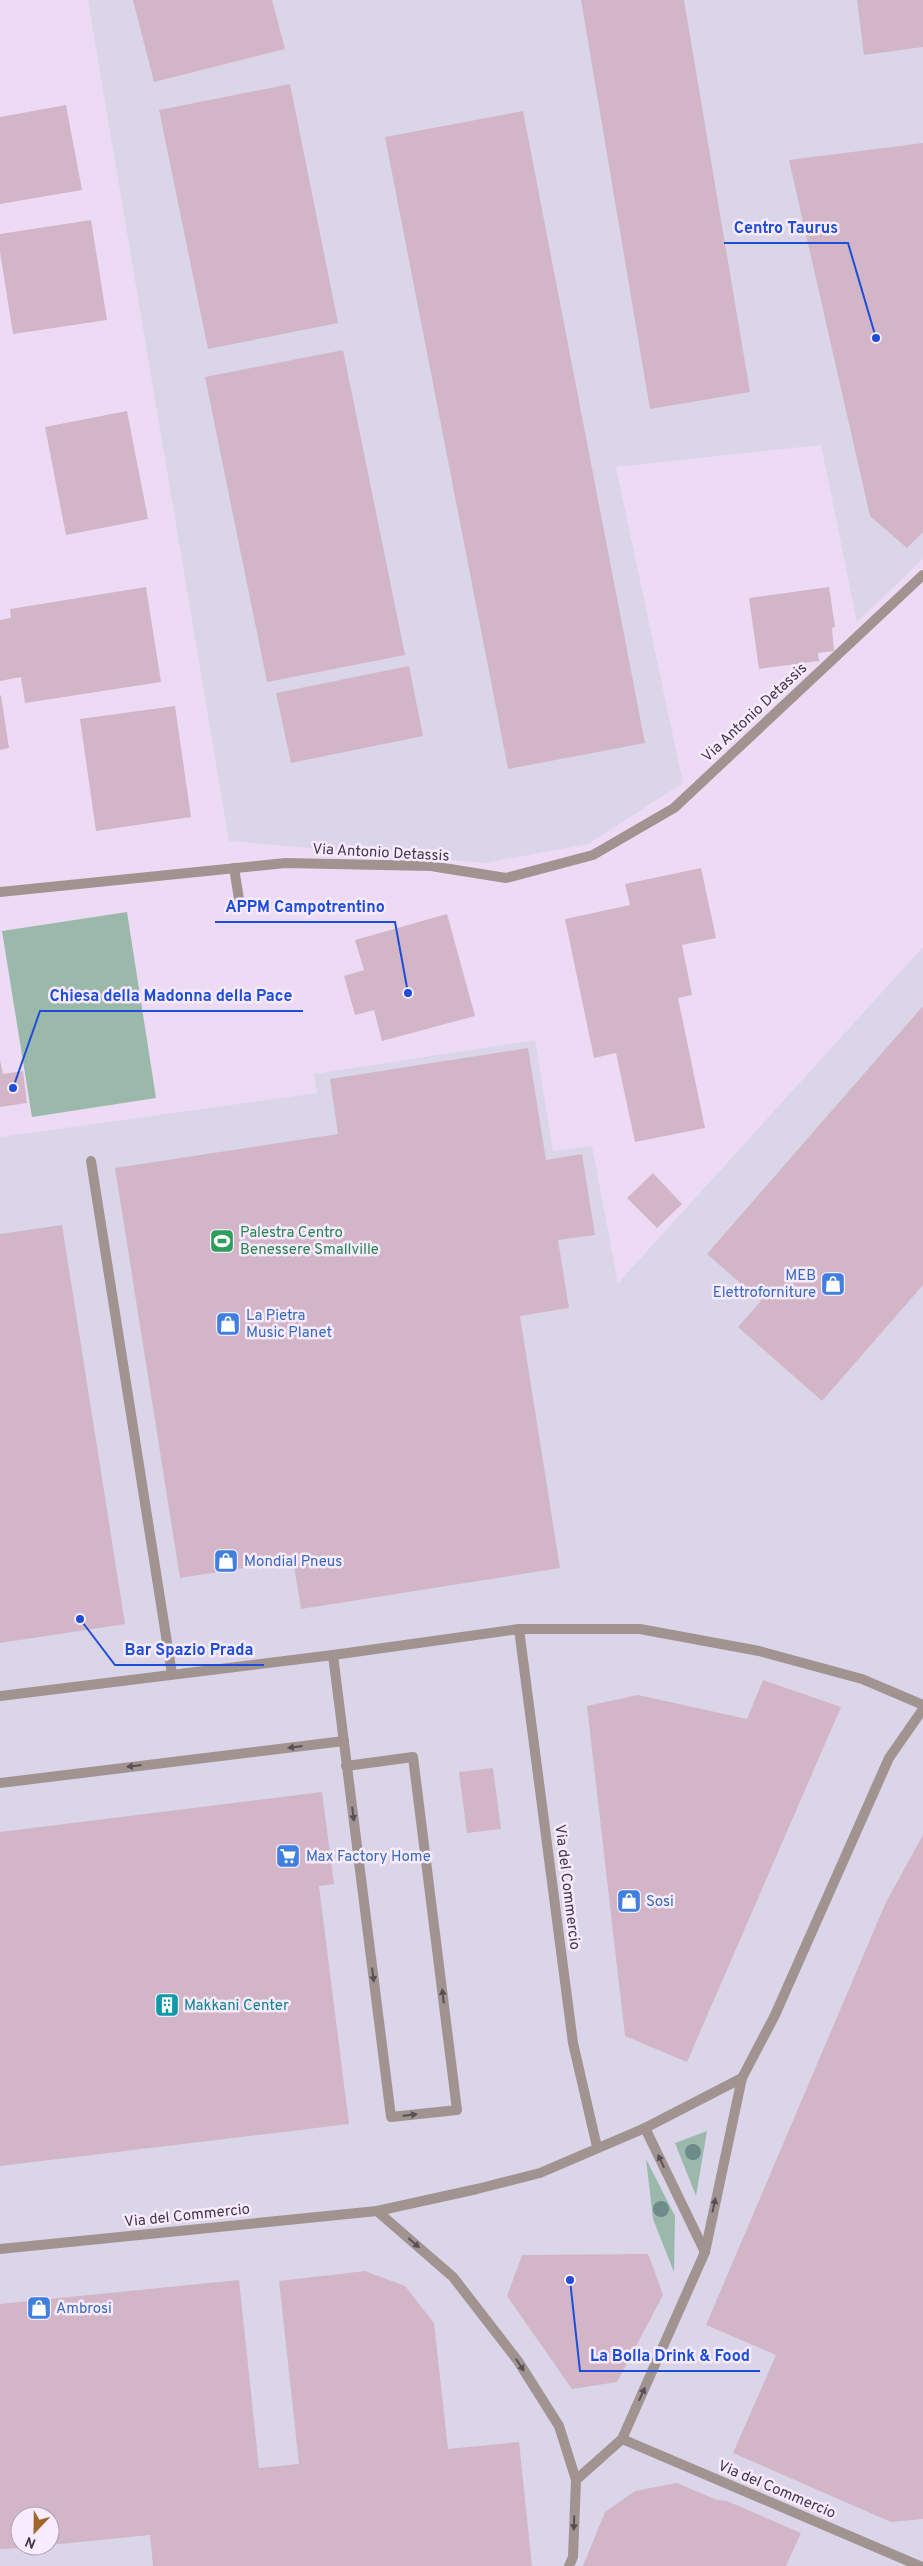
<svg xmlns="http://www.w3.org/2000/svg" width="923" height="2566" font-family="Overpass,sans-serif">
<style>
.commercial{fill:#dbd5ea;fill-rule:evenodd}
.green{fill:#9ab9aa}
.building{fill:#d2b6c7}
.lines{fill:none;stroke-linecap:round;stroke-linejoin:round}
.service{stroke:#a1938f;stroke-width:10}
.minor{stroke:#a1938f;stroke-width:10}
.tertiary{stroke:#a1938f;stroke-width:10}
.tree{fill:#6e8b8b}
.oneway{fill:#585057}
.labels{text-anchor:middle;stroke-width:5;stroke-linejoin:round;paint-order:stroke}
.street-label{font-size:15px;fill:#403944;stroke:#f8eaff}
.leisure-label{font-size:15px;fill:#27864d;stroke:#f8eaff;text-anchor:start}
.shop-label{font-size:15px;fill:#366cbe;stroke:#f8eaff;text-anchor:start}
.culture-label{font-size:15px;fill:#0d838f;stroke:#f8eaff;text-anchor:start}
.leader{fill:none;stroke:#1d4ed8;stroke-width:2}
.callout-dot{fill:#1d4ed8;stroke:#f8eaff;stroke-width:2}
.callout-label{font-size:16px;text-anchor:middle;font-weight:bold;fill:#1d4ed8;stroke:#f8eaff;stroke-width:5;stroke-linejoin:round;paint-order:stroke}
</style>
<rect width="100%" height="100%" fill="#eddbf5"/>
<g class="commercial">
<polygon points="88,0 923,0 923,559 857,622 821,445 616,467 683,783 588,844 485,863 229,841"/>
<path d="M923,947V2566H0V1137L317,1093L314,1074L535,1040L553,1151L592,1146L618,1283ZM20,2516H50V2546H20Z"/>
</g>
<g class="green">
<polygon points="127,912 156,1098 32,1117 2,931"/>
<polygon points="707,2131 696,2196 675,2143"/>
<polygon points="646,2159 675,2216 674,2272 653,2219"/>
</g>
<g class="building">
<polygon points="133,0 272,0 285,49 154,82"/>
<polygon points="581,0 684,0 750,392 650,409"/>
<polygon points="857,0 923,0 923,47 864,55"/>
<polygon points="290,84 338,323 208,349 159,110"/>
<polygon points="66,105 82,190 0,204 0,117"/>
<polygon points="523,111 645,743 508,769 385,137"/>
<polygon points="923,143 923,532 907,548 870,516 789,160"/>
<polygon points="91,220 107,320 13,334 0,252 0,234"/>
<polygon points="343,350 405,655 267,682 205,377"/>
<polygon points="127,411 148,519 66,535 45,427"/>
<polygon points="146,587 161,682 25,703 21,677 0,681 0,620 11,618 10,609"/>
<polygon points="829,587 835,627 832,628 834,651 818,653 819,661 759,669 749,598"/>
<polygon points="409,666 423,736 291,763 276,693"/>
<polygon points="1,695 9,748 0,750 0,696"/>
<polygon points="175,706 191,817 96,831 80,719"/>
<polygon points="701,868 716,938 682,945 692,995 678,998 705,1128 635,1142 616,1053 594,1058 565,919 630,905 625,884"/>
<polygon points="447,914 475,1016 382,1041 374,1010 355,1015 344,976 364,970 355,940"/>
<polygon points="923,1006 923,1285 822,1401 738,1327 761,1301 707,1254"/>
<polygon points="528,1048 546,1160 582,1154 595,1235 558,1240 569,1308 520,1316 560,1568 301,1609 293,1560 180,1578 115,1168 338,1134 330,1079"/>
<polygon points="0,1060 3,1074 23,1071 27,1103 0,1107"/>
<polygon points="653,1173 682,1204 657,1228 627,1198"/>
<polygon points="62,1225 125,1624 0,1643 0,1234"/>
<polygon points="763,1680 841,1707 687,2062 625,2036 587,1706 638,1695 747,1719"/>
<polygon points="493,1768 501,1829 467,1833 459,1772"/>
<polygon points="322,1792 334,1884 319,1886 349,2124 0,2166 0,1832"/>
<polygon points="923,1835 923,2519 891,2522 733,2453 776,2355 706,2325 886,1902"/>
<polygon points="647,2254 649,2256 663,2295 617,2382 572,2389 507,2296 522,2255"/>
<polygon points="365,2271 405,2286 434,2323 448,2449 519,2442 532,2566 153,2566 150,2535 50,2545 50,2516 20,2516 20,2548 0,2549 0,2304 239,2280 259,2468 299,2464 279,2281"/>
<polygon points="677,2483 717,2500 727,2501 801,2533 786,2566 583,2566 605,2512 635,2491"/>
</g>
<g class="lines">
<g class="service">
<polyline points="234,868 239,899"/>
<polyline points="91,1161 172,1674"/>
<polyline points="333,1655 391,2117 457,2110 413,1757 346,1766"/>
<polyline points="0,1783 344,1741"/>
</g>
<g class="minor">
<polyline points="0,892 285,863 431,866 506,878 593,855 674,808 923,575"/>
<polyline points="519,1629 573,2043 597,2147"/>
<polyline points="0,1696 333,1655 519,1629 640,1629 759,1651 862,1679 923,1705"/>
<polyline points="645,2128 705,2252"/>
<polyline points="377,2211 453,2277 518,2361 559,2426 576,2480 573,2557 569,2566"/>
<polyline points="622,2439 920,2566"/>
<polyline points="576,2480 622,2439 705,2252 742,2078"/>
</g>
<polyline class="tertiary" points="0,2249 377,2211 477,2189 540,2173 645,2128 742,2078 775,2015 889,1758 923,1709"/>
</g>
<g class="tree">
<circle cx="693" cy="2152" r="8"/>
<circle cx="661" cy="2209" r="8"/>
</g>
<defs><path id="oneway-solid" d="M-6-.8H1V-3.2L6.5 0L1 3.2V.8H-6Z" transform="scale(1.25)"/></defs>
<g class="oneway">
<use href="#oneway-solid" transform="translate(295 1747) rotate(173)"/>
<use href="#oneway-solid" transform="translate(134 1766) rotate(173)"/>
<use href="#oneway-solid" transform="translate(353 1814) rotate(83)"/>
<use href="#oneway-solid" transform="translate(373 1975) rotate(83)"/>
<use href="#oneway-solid" transform="translate(443 1996) rotate(-97)"/>
<use href="#oneway-solid" transform="translate(410 2115) rotate(-7)"/>
<use href="#oneway-solid" transform="translate(661 2161) rotate(-115)"/>
<use href="#oneway-solid" transform="translate(714 2205) rotate(-78)"/>
<use href="#oneway-solid" transform="translate(414 2243) rotate(41)"/>
<use href="#oneway-solid" transform="translate(520 2365) rotate(56)"/>
<use href="#oneway-solid" transform="translate(642 2394) rotate(-66)"/>
<use href="#oneway-solid" transform="translate(574 2523) rotate(92)"/>
</g>
<defs>
<symbol id="stadium-square" viewBox="-11 -11 22 22"><rect x="-9" y="-9" width="18" height="18" rx="4" fill="#2e9e5b" stroke="#f8eaff"/><path d="M0-5a6.5 5 0 1 0 0 10a6.5 5 0 1 0 0-10ZM-3.5-1.8h7v3.6h-7Z" fill="#fff"/></symbol>
<symbol id="shop-square" viewBox="-11 -11 22 22"><rect x="-9" y="-9" width="18" height="18" rx="4" fill="#3f7fe0" stroke="#f8eaff"/><path d="M-5-2.5h2.3a2.7 3.5 0 0 1 5.4 0H5L5.5 6h-11ZM-1.5-2.5h3a1.5 2.3 0 0 0-3 0Z" fill="#fff"/></symbol>
<symbol id="supermarket-square" viewBox="-11 -11 22 22"><rect x="-9" y="-9" width="18" height="18" rx="4" fill="#3f7fe0" stroke="#f8eaff"/><path d="M-6-5.5h2.5l.6 2H6L4.5 2H-2.5L-4.4-4H-6ZM-1.5 3.2a1.3 1.3 0 1 0 .1 0ZM3 3.2a1.3 1.3 0 1 0 .1 0Z" fill="#fff"/></symbol>
<symbol id="building-square" viewBox="-11 -11 22 22"><rect x="-9" y="-9" width="18" height="18" rx="4" fill="#0f9aa8" stroke="#f8eaff"/><path d="M-4-6H4V6H1V3H-1V6H-4ZM-2.5-4.3h1.7v1.8h-1.7ZM.8-4.3h1.7v1.8H.8ZM-2.5-1h1.7V.8h-1.7ZM.8-1h1.7V.8H.8Z" fill="#fff"/></symbol>
</defs>
<g fill-rule="evenodd">
<use href="#stadium-square" x="208" y="1227" width="28" height="28"/>
<use href="#shop-square" x="819" y="1270" width="28" height="28"/>
<use href="#shop-square" x="214" y="1310" width="28" height="28"/>
<use href="#shop-square" x="212" y="1547" width="28" height="28"/>
<use href="#supermarket-square" x="274" y="1842" width="28" height="28"/>
<use href="#shop-square" x="615" y="1887" width="28" height="28"/>
<use href="#building-square" x="153" y="1991" width="28" height="28"/>
<use href="#shop-square" x="25" y="2294" width="28" height="28"/>
</g>
<g class="labels">
<g class="street-label">
<text transform="translate(754 712) rotate(-43)" y="5">Via Antonio Detassis</text>
<text transform="translate(381 852) rotate(3)" y="5">Via Antonio Detassis</text>
<text transform="translate(568 1887) rotate(83)" y="5">Via del Commercio</text>
<text transform="translate(187 2215) rotate(-6)" y="5">Via del Commercio</text>
<text transform="translate(777 2489) rotate(23)" y="5">Via del Commercio</text>
</g>
<g class="leisure-label">
<text x="240" y="1237">Palestra Centro<tspan x="240" dy="17">Benessere Smallville</tspan></text>
</g>
<g class="shop-label">
<text x="816" y="1280" text-anchor="end">MEB<tspan x="816" dy="17">Elettroforniture</tspan></text>
<text x="246" y="1320">La Pietra<tspan x="246" dy="17">Music Planet</tspan></text>
<text x="244" y="1566">Mondial Pneus</text>
<text x="306" y="1861">Max Factory Home</text>
<text x="646" y="1906">Sosi</text>
<text x="56" y="2313">Ambrosi</text>
</g>
<g class="culture-label">
<text x="184" y="2010">Makkani Center</text>
</g>
</g>
<path class="leader" d="M876 338L848 243H724M408 993L395 922H215M13 1088L40 1011H303M80 1619L115 1665H264M570 2280L580 2371H760"/>
<g class="callout-dot">
<circle cx="876" cy="338" r="5"/>
<circle cx="408" cy="993" r="5"/>
<circle cx="13" cy="1088" r="5"/>
<circle cx="80" cy="1619" r="5"/>
<circle cx="570" cy="2280" r="5"/>
</g>
<g class="callout-label">
<text x="786" y="233">Centro Taurus</text>
<text x="305" y="912">APPM Campotrentino</text>
<text x="171" y="1001">Chiesa della Madonna della Pace</text>
<text x="189" y="1655">Bar Spazio Prada</text>
<text x="670" y="2361">La Bolla Drink &amp; Food</text>
</g>
<g transform="translate(35 2531) rotate(202)"><circle r="24" fill="#f8eaff" stroke="#aea3b4"/>
<path d="M0-4L9 19L0 12L-9 19Z" fill="#a26528"/>
<text y="-8" font-size="14" font-weight="bold" text-anchor="middle" fill="#403944">N</text>
</g>
</svg>
